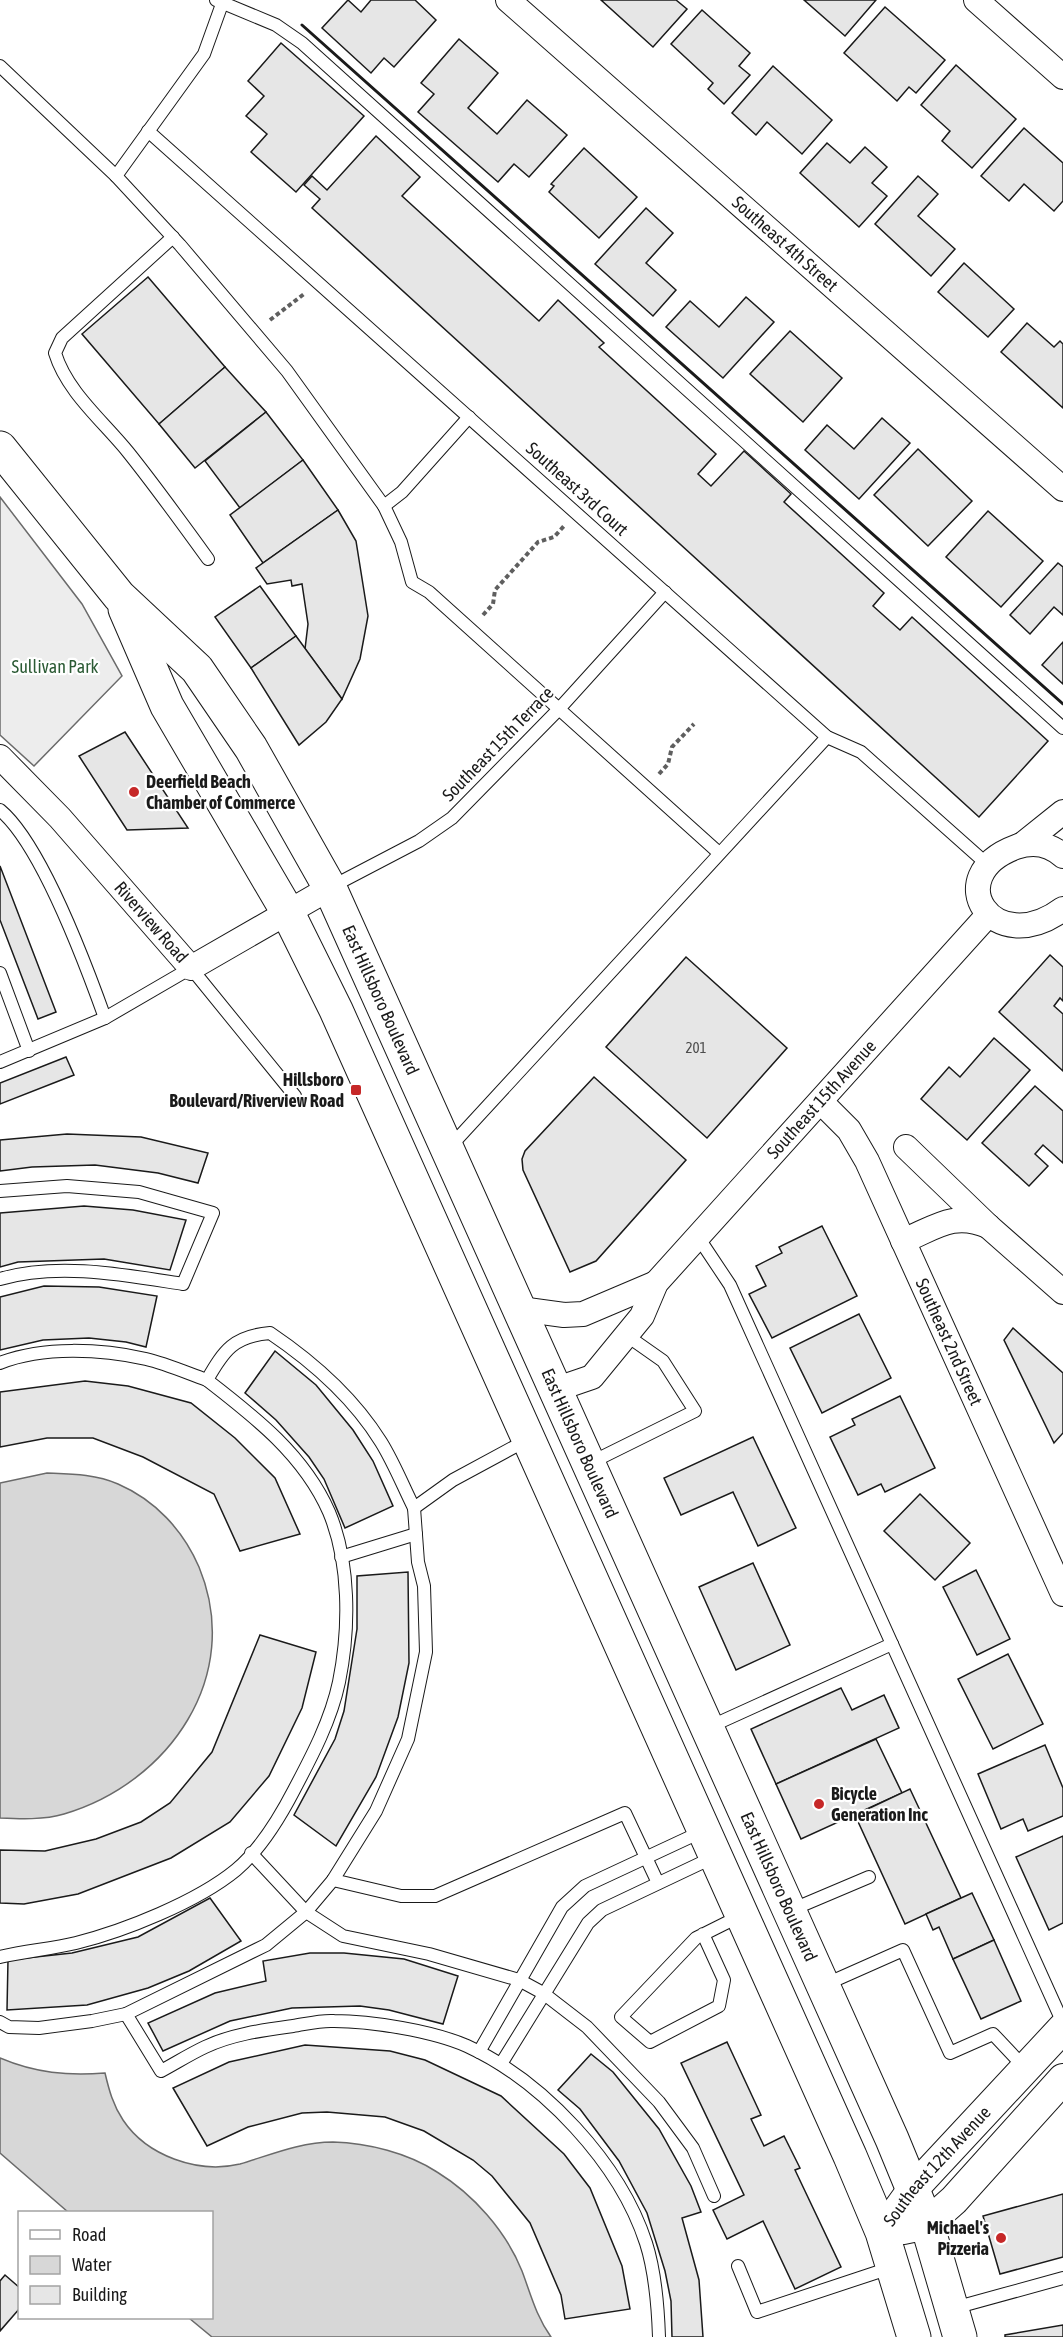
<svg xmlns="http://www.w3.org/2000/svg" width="1063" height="2337" font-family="'Asap Condensed',sans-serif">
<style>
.built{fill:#ededed;stroke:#6a6a6a;stroke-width:1.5}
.water{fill:#d7d7d7;stroke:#6a6a6a;stroke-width:1.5}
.building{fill:#e6e6e6;stroke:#1a1a1a;stroke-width:1.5}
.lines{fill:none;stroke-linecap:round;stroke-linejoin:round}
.service-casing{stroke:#1a1a1a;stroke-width:14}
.minor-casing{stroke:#1a1a1a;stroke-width:26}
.tertiary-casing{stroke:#1a1a1a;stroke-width:32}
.secondary-casing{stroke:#1a1a1a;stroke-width:35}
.path{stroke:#5f5f5f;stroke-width:4;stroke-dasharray:4.5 3;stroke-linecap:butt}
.service{stroke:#fff;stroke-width:12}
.minor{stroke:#fff;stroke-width:24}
.tertiary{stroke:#fff;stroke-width:30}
.secondary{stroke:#fff;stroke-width:33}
.wall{stroke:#1a1a1a;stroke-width:3}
.poi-dot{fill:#c62828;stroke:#fff;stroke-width:2}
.labels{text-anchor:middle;stroke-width:4.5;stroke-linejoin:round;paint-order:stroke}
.number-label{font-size:15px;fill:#4d4d4d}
.street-label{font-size:18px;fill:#1a1a1a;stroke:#fff}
.park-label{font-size:18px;fill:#2b5a34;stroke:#fff}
.poi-label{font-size:18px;font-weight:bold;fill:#1a1a1a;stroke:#fff;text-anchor:start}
</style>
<rect width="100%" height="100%" fill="#fff"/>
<polygon class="built" points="0,497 82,604 122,676 34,766 0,735"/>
<g class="water">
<path d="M47,1473C71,1474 95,1474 118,1484C155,1500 183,1530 199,1567C244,1676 169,1783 64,1814C44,1820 20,1819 0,1818V1483Z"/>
<path d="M0,2058C35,2073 68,2076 105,2073C109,2090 113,2105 123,2120C147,2156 198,2174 240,2164C270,2155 300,2142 333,2142C368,2143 408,2153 437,2172C473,2194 506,2231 522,2271C531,2295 536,2316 551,2337H212L189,2318H212V2212H68L0,2153Z"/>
</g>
<g class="building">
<polygon points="348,0 361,12 371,0 415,0 436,20 394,67 384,58 371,73 322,28"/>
<polygon points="601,0 676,0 687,9 653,47"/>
<polygon points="804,0 876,0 845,36"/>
<polygon points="885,7 945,60 916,93 909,87 897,101 844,53"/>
<polygon points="702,10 750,53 739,66 750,75 724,104 708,89 713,83 671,44"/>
<polygon points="459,39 498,73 468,108 497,134 527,100 567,135 529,177 514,164 498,182 418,112 434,94 421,83"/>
<polygon points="281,43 364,116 296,192 251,152 267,134 246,116 264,96 248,81"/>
<polygon points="956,65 1016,119 972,168 942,141 950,131 921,105"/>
<polygon points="773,66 832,120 802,154 767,122 756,135 732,113"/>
<polygon points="1024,128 1063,163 1063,201 1054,211 1024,184 1009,201 981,176"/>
<polygon points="376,136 420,177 402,196 539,321 558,300 604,343 599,347 716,454 698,474 711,486 744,451 791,494 784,502 884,593 873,606 900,630 912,617 1048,741 979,817 312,208 320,199 304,185 312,176 327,190"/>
<polygon points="827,143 850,163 865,147 887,167 872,183 887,196 859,227 800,173"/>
<polygon points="584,148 637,197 599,238 549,192 554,186 551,184"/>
<polygon points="918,176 938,194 918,216 955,249 931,276 875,224"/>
<polygon points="646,208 673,233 646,263 676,290 653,316 595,264"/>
<polygon points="964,263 1014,309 988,337 938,292"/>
<polygon points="148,277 225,367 159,424 82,334"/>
<polygon points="746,297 774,322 723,378 666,327 690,301 719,327"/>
<polygon points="1027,323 1054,347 1060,341 1063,344 1063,408 1001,352"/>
<polygon points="790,331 842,378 803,422 750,374"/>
<polygon points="225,367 266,412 195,468 159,424"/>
<polygon points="266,412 303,460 240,508 205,461"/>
<polygon points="882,418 910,443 859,499 805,450 827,425 854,449"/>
<polygon points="918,449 972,501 928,546 874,495"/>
<polygon points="303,460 338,510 263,563 230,515"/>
<polygon points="338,510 356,541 368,616 360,659 342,699 305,649 308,624 302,584 292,586 291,580 267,584 256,568"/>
<polygon points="988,511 1043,561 1001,607 946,557"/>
<polygon points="1058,563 1063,567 1063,615 1054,607 1030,634 1010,615"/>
<polygon points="260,586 296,636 251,668 215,617"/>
<polygon points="296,636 342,699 326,722 299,745 251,668"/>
<polygon points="1063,642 1063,684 1042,665"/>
<polygon points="125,732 188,828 127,830 79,756"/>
<polygon points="0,866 56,1012 38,1019 0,920"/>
<polygon points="1050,955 1063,967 1063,1001 1060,998 1054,1006 1063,1014 1063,1071 999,1012"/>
<polygon points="686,957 787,1048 707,1138 606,1047"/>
<polygon points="994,1038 1030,1070 967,1140 921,1099 949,1067 960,1077"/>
<polygon points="66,1057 74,1075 0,1104 0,1083"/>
<polygon points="594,1077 686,1160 596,1261 570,1272 523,1170 522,1159 525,1151"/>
<polygon points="1035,1086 1063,1111 1063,1163 1043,1145 1035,1154 1048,1166 1029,1186 982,1143"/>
<polygon points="67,1134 141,1137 208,1153 198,1183 158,1173 95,1165 32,1167 0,1171 0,1140"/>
<polygon points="84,1206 133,1210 186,1220 170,1270 104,1259 18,1262 0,1267 0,1213"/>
<polygon points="822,1226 857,1296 772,1338 749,1294 766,1286 756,1266 782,1253 779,1247"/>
<polygon points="44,1286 99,1287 157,1296 146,1347 126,1342 89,1338 43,1340 0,1350 0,1297"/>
<polygon points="859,1314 891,1378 822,1413 790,1348"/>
<polygon points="1013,1328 1063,1373 1063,1433 1054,1443 1004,1340"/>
<polygon points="275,1351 316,1385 353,1430 373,1461 393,1506 345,1528 324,1479 309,1457 276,1420 245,1393"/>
<polygon points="85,1381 128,1386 191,1403 235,1438 275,1478 300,1534 240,1551 214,1494 143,1457 93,1438 47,1438 0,1447 0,1392"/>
<polygon points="900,1396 935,1468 885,1492 881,1484 858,1495 830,1437 855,1425 852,1419"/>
<polygon points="753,1437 796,1528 758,1546 733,1492 681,1515 664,1478"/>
<polygon points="920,1494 970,1543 935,1580 884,1531"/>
<polygon points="753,1563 790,1645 736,1670 699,1587"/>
<polygon points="976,1570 1010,1639 977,1655 943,1587"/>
<polygon points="408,1572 409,1663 398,1717 376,1777 336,1846 294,1815 335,1739 344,1711 357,1629 357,1576"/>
<polygon points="260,1635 316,1652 302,1708 269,1776 230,1822 171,1858 78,1894 24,1904 0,1903 0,1850 45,1851 96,1839 141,1822 170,1803 212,1752"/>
<polygon points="1008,1654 1043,1724 993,1749 958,1679"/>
<polygon points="841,1688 852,1710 884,1695 899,1728 776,1784 751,1729"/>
<polygon points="876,1739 902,1793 801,1839 776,1784"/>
<polygon points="1045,1745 1063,1788 1063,1816 1028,1831 1023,1819 1001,1829 978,1774"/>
<polygon points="910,1789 961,1898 905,1924 855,1815"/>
<polygon points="1063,1836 1063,1923 1049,1930 1016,1857"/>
<polygon points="972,1893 994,1940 953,1959 939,1927 933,1930 926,1914"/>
<polygon points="210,1898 241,1941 189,1971 148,1988 87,2005 7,2010 8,1960 72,1953 138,1937"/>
<polygon points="994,1940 1021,2001 981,2019 953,1959"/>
<polygon points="310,1953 344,1953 404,1959 458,1976 443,2024 389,2010 360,2006 292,2008 230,2021 163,2051 148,2023 215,1993 266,1981 263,1961"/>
<polygon points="727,2042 761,2115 751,2119 764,2146 784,2136 800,2168 795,2170 841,2267 795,2289 763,2221 727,2239 713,2210 744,2195 681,2063"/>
<polygon points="305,2045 390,2051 425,2060 501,2096 564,2154 590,2188 622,2266 630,2309 565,2319 561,2295 530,2223 492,2176 473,2160 424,2131 385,2117 327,2112 302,2113 248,2127 207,2146 173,2088 229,2062"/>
<polygon points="591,2054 613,2072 659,2129 691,2186 701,2212 682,2218 699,2280 703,2337 672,2337 671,2301 665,2271 647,2213 619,2161 580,2109 558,2090"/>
<polygon points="1063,2194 1063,2257 1000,2274 983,2216"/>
<polygon points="5,2275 20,2288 20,2308 0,2331 0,2281"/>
<polygon points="1063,2325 1063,2337 1005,2337 1005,2335"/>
</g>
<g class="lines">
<defs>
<g id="service">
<polyline points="216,0 276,25 302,43 1063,728"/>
<polyline points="0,66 116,176 180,245 287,371 384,506 401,542 412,582 429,592 719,853"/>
<polyline points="148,131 827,737 861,752 988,865"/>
<polyline points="116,176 204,54 222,4"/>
<path d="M173,237L62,338L55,353C67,392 103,421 128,452C156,487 182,523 208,559"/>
<polyline points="384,506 402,492 469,417"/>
<path d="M0,810C41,844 86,965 105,1018"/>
<polyline points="331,887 419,841 452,818 559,709 665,592"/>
<polyline points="0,973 29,1051"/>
<polyline points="0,1062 105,1018 191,968 295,1096"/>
<polyline points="448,1149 827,737"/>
<path d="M0,1191L67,1186L139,1192L213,1213L183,1284C125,1275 58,1262 0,1279"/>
<polyline points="698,1237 730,1285 1063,2023"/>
<path d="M0,1363C43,1346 101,1349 146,1359C167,1364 187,1373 207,1380C224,1350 234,1336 270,1333C313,1362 353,1397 381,1442C394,1463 403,1486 414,1508L453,1480L527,1440"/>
<polyline points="590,1463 695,1411 663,1361 626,1335"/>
<polyline points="341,1557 416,1534"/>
<polyline points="707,1728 892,1644"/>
<polyline points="251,1853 306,1912 343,1936 429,1954 519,1980 543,1993 587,2027 659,2102 693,2148 714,2196"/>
<polyline points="333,1880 401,1896 435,1896 625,1813 658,1883"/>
<polyline points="791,1910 869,1877"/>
<polyline points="703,1934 724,1980 719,2006 650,2042 621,2017 696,1938 742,1915"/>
<path d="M0,1957C25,1951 51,1949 76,1943C124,1931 197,1902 236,1870C261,1849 279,1819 294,1790C312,1756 331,1720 339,1682C350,1628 350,1562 329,1512C304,1455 255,1417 207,1380"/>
<polyline points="824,1985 903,1950 950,2053 993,2034 1025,2068"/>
<path d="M126,2014L161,2071C176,2063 190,2054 205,2047C232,2034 264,2030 293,2026C306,2024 321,2020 334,2021C371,2021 433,2031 467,2046C543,2081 620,2163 646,2243C655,2271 658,2307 659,2337"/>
<polyline points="0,2022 9,2027 39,2028 92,2021 126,2014 266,1945 306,1912 333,1880 376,1811 408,1739 426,1652 424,1586 418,1562 414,1508"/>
<polyline points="479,2052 562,1907 585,1886 703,1831"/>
<polyline points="501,2064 588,1923 602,1910 716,1856"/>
<polyline points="738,2266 757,2312 893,2267"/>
<polyline points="954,2308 1063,2278"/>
</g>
<g id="minor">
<path id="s1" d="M508,0L1063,489"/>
<polyline points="976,0 1063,77"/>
<path id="s2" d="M0,757L60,818L191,968L330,888"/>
<polyline points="1023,844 1063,812"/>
<path d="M1063,856C1050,844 1033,841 1016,847C938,876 993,961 1063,909"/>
<path id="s3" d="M821,1102L849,1130L867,1161L1063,1594"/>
<polyline points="906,1147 988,1226 1063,1292"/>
<path d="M903,1241C935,1228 953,1211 988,1226"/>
<polyline points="520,1309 564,1315 583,1314 656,1283"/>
<path id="s4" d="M557,1389L592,1377L642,1316L656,1283L988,915"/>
</g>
<g id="tertiary">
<polyline points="903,2229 927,2224 954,2200 1063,2079"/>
<path id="s5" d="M882,2232L913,2189L1063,2028"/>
</g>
<g id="secondary">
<path id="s6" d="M0,448L119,596L197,669L251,748L330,888L892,2139L927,2224L960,2337"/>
<polyline points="125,609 167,706 287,911 336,1010 850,2156 882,2232 914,2337"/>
</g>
</defs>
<use href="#service" class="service-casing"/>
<use href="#minor" class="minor-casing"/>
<use href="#tertiary" class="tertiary-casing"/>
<use href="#secondary" class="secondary-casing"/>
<g class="path">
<polyline points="270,320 304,294"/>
<polyline points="483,615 493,604 495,590 538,542 554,537 564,526"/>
<polyline points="659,774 668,764 672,747 694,724"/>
</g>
<use href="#service" class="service"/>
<use href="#minor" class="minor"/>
<use href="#tertiary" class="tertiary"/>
<use href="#secondary" class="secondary"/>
<polyline class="wall" points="302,25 1063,704"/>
</g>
<g class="poi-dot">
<circle cx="134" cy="792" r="6"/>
<rect x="350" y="1084" width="12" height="12" rx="3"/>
<circle cx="819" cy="1804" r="6"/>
<circle cx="1001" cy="2238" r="6"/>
</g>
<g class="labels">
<g class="number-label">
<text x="696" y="1053">201</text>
</g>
<g class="street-label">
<text dy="6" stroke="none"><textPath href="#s1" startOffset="369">Southeast 4th Street</textPath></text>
<text transform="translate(577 489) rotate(42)" y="6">Southeast 3rd Court</text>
<text transform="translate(498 744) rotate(-46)" y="6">Southeast 15th Terrace</text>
<text dy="6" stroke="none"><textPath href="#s2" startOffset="224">Riverview Road</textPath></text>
<text dy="6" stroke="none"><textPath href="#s6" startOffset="676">East Hillsboro Boulevard</textPath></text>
<text dy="6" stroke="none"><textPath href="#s4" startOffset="399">Southeast 15th Avenue</textPath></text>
<text dy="6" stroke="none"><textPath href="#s3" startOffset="274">Southeast 2nd Street</textPath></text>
<text dy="6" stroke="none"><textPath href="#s6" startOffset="1162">East Hillsboro Boulevard</textPath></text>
<text dy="6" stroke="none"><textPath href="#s6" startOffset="1648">East Hillsboro Boulevard</textPath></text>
<text dy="6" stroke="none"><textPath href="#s5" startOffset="86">Southeast 12th Avenue</textPath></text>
</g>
<g class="park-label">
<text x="55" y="673">Sullivan Park</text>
</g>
<g class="poi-label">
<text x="146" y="788">Deerfield Beach<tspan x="146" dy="21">Chamber of Commerce</tspan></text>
<text x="344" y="1086" text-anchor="end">Hillsboro<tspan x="344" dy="21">Boulevard/Riverview Road</tspan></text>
<text x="831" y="1800">Bicycle<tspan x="831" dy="21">Generation Inc</tspan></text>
<text x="989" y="2234" text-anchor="end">Michael's<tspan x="989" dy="21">Pizzeria</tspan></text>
</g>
</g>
<rect x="18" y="2211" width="195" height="108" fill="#ffffff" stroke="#a3a3a3" stroke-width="1.5"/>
<rect x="30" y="2230" width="30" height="9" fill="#ffffff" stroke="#a3a3a3" stroke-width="1.5"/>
<text x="72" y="2241" font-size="18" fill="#1a1a1a">Road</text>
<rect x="30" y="2256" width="30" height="18" fill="#d7d7d7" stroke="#a3a3a3" stroke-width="1.5"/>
<text x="72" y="2271" font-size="18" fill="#1a1a1a">Water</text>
<rect x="30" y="2286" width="30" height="18" fill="#e6e6e6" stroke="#a3a3a3" stroke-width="1.5"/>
<text x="72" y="2301" font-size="18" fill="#1a1a1a">Building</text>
</svg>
